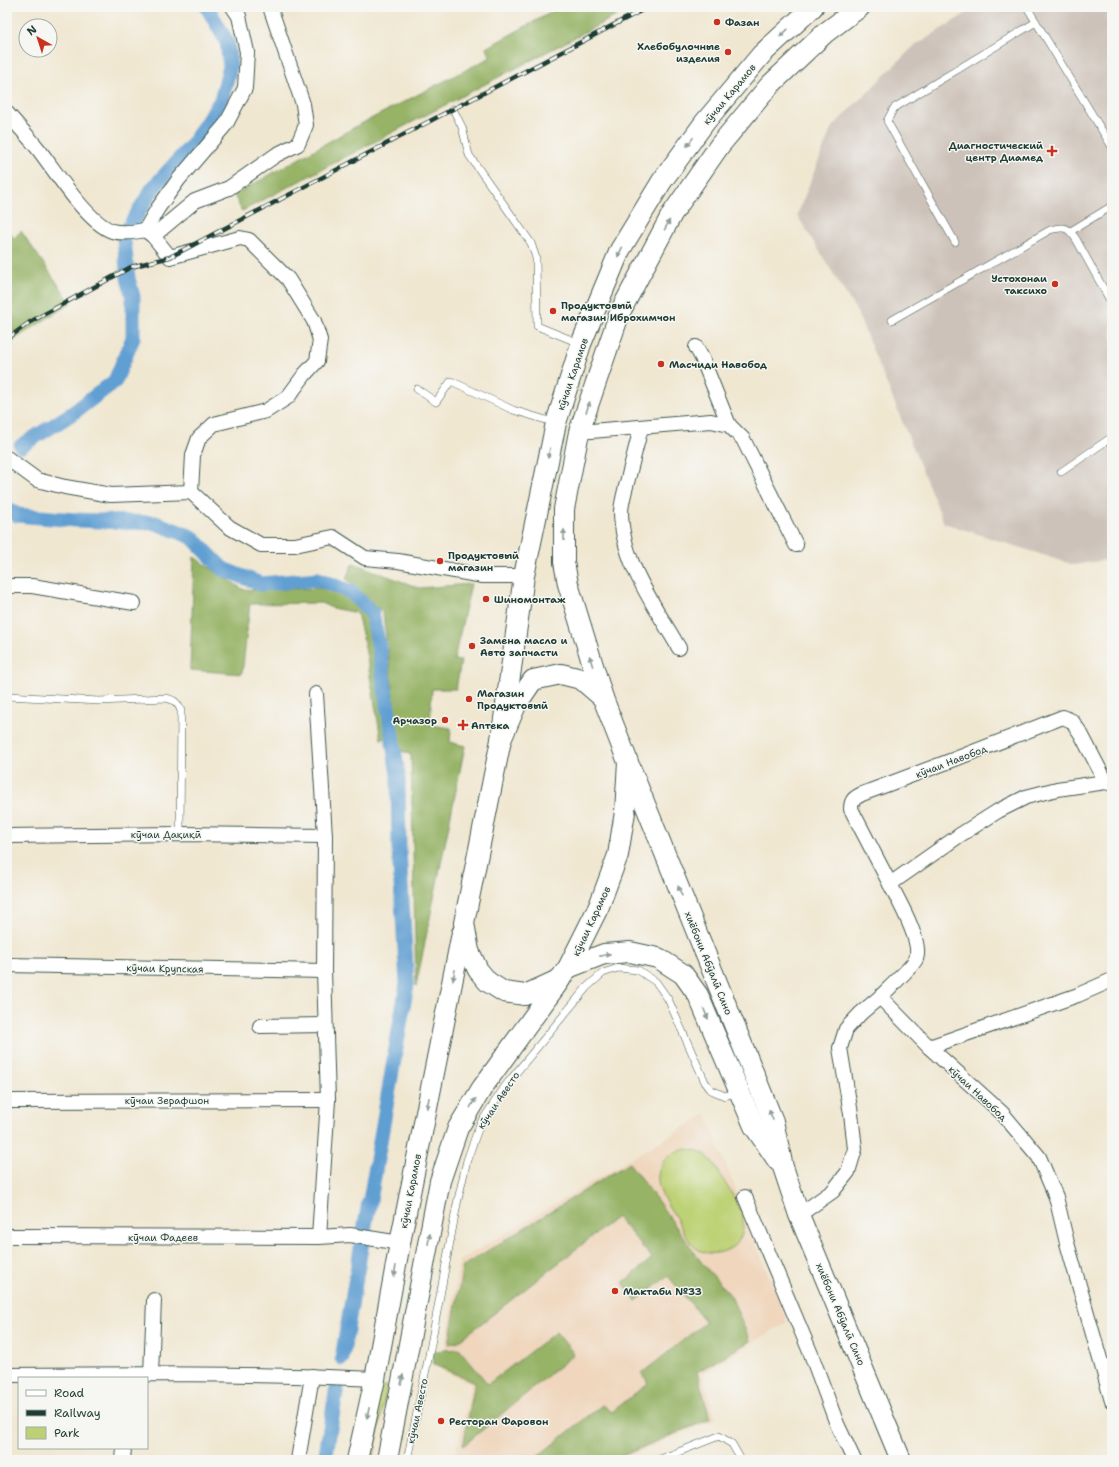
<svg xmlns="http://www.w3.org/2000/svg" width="1119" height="1467" font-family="'Shantell Sans',sans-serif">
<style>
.built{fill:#efd6bc}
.industrial{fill:#cdc2b9}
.green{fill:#bdd174;stroke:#6e8754}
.forest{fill:#96b366;stroke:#5a784d}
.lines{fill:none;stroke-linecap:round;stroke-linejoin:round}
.canal{stroke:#619fd2;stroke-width:15}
.lane-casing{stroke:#3e564c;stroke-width:8}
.street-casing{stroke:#3e564c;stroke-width:16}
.secondary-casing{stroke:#3e564c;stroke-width:22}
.lane{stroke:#fff;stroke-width:7}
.street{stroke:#fff;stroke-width:14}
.secondary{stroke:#fff;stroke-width:20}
.rail-casing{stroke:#1f3d34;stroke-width:4.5}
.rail{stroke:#f6f6f2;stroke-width:3;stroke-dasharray:9;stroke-linecap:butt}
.oneway{fill:#8f9e9a}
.poi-dot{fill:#c8321e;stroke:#f6f6f2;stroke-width:1.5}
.labels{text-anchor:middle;stroke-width:3;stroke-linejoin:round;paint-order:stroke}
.poi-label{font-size:10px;font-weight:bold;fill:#1f3d34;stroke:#f6f6f2;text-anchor:start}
.street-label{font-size:10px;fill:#1f3d34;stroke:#f6f6f2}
</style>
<rect width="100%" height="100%" fill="#f6f6f2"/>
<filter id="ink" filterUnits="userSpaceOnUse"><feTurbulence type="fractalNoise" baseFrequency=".025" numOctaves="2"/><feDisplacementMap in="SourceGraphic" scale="8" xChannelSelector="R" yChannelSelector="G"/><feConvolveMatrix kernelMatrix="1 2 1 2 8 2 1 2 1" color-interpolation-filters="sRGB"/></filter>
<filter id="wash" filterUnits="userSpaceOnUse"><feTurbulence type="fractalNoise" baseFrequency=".012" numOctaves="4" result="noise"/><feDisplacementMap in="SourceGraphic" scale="16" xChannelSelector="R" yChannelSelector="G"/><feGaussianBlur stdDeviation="0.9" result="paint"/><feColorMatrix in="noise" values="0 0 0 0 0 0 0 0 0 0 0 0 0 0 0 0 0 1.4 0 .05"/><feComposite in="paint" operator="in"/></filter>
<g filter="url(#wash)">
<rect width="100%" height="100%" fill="#f0e7d1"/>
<polygon class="built" points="706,1114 787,1322 702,1374 716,1419 619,1460 454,1460 472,1384 442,1371 459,1261"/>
<polygon class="industrial" points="976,7 1112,7 1112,559 1074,565 944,523 857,312 797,215 832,127 913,47"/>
<g class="green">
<path d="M687,1149C695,1150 703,1151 709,1158C715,1163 719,1174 724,1181C733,1197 748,1214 742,1233C740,1240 735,1246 729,1249C719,1254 709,1255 699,1250C690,1246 683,1230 678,1221C667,1203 650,1184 662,1164C668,1154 676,1151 687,1149Z"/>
<polygon points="387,1386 373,1460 365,1460 380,1387"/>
</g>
<g class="forest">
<polygon points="561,7 633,7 242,211 234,195 355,127 491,57 486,48"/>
<polygon points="7,229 14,238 21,231 71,303 7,344"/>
<polygon points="194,557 244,590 323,588 348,597 367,614 381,687 389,738 381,739 364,642 357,613 332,608 321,603 250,604 242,674 190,670"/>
<polygon points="353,563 419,588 471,584 454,660 461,661 456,689 432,689 430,725 451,728 450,742 465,746 416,986 411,755 400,750 383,613 346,578"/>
<polygon points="629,1163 657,1200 702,1263 731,1296 750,1341 697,1372 710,1419 612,1460 533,1460 602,1405 612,1412 648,1383 642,1373 706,1322 668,1276 636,1301 623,1283 652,1258 617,1217 459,1341 449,1344 463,1266"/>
<polygon points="556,1332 574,1354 463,1446 475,1382 434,1365 433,1351 459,1349 488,1384"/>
</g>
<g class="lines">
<g class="canal">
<polyline points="128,229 153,188 192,145 221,100 230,67 227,42 207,7"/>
<polyline points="21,446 73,413 115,381 133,338 133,297 128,278 124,240"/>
<polyline points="7,508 17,515 75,520 156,523 192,537 223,569 261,584 318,579 351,592 372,613 378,642 398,775 399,850 407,984 368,1212"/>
<polyline points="342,1358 369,1202"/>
<polyline points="325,1460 337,1386"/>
</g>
</g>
</g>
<g filter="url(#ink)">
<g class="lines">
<defs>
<g id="lane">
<polyline points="1036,22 1112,147"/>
<polyline points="453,109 462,127 469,155 531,243 536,258 537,326 579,343"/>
<polyline points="1071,231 1112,206"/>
<polyline points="955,242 887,121 894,108 1036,22 1027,7"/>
<path d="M892,320L1050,230C1064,226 1068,227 1076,239L1112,304"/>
<polyline points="417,389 436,402 451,381 513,410 556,423"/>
<polyline points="1061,472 1112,437"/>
<path d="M7,696L99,701L166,698C175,700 178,703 181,711L180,834"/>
<polyline points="407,1460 429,1355 457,1204 467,1160 480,1124 506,1085 587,987 603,973 618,968 638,970 656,982 668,999 705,1082 711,1090 725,1096 738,1092"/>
<polyline points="658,1460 719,1436 732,1444 741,1460"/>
</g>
<g id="street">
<path d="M7,113C18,126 29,137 39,150C56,172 87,222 112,231C122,234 134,232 145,230L153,236L170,257L240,238L249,240L288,279L314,321L320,340L317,361L305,374L288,397L266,411L214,424L199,438L193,455L191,492"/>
<polyline points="145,230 158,208 179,179 226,124 245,88 247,52 239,16 233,7"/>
<polyline points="153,236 195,201 229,188 276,155 298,144 306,125 303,104 270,7"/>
<polyline points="696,347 702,358 729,425"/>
<path d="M641,428C637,443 633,459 629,475C626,487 622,499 621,511C621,561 655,606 679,648"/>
<polyline points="579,432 711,421 729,425 743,439 796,545"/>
<polyline points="7,458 37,480 65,487 111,495 191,492 229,527 261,545 295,545 333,537 365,558 398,561 483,576 524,576"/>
<polyline points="7,586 32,586 134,603"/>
<polyline points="316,694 325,836 324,971 328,1100 319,1237"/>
<path d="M1106,782L1057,789L1026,797L998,811L960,835L890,884C898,900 923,942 916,959C913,966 887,990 880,997L929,1047L1002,1113L1039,1157L1056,1197L1067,1243L1112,1401"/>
<polyline points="7,836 180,834 325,836"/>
<path d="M890,884L851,809C851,800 854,798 862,794L950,761L1063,717L1072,721L1081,734L1106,782L1112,784"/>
<polyline points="7,965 324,971"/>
<polyline points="260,1026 325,1025"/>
<polyline points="929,1047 1078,995 1112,980"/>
<polyline points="7,1101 328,1100"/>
<polyline points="745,1197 811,1354 837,1424 854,1460"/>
<polyline points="799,1215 833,1191 848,1172 855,1149 851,1114 840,1048 846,1029 861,1013 880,997"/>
<polyline points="7,1236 319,1237 350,1235 400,1243"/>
<polyline points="151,1374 154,1300"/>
<path d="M7,1375C130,1374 253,1373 375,1379"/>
<polyline points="123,1460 124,1448"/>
<polyline points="298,1460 312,1376"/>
</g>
<g id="secondary">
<polygon points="561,674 581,679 603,698 628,762 625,812 618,855 599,906 568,968 560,979 525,995 504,992 488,982 478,970 469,951 464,923 501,740 516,705 533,680"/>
<polyline points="603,698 568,584 564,562 564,509 579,432 620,312 672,214 720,145 770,85 825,33 860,7"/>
<polyline points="501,740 524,576 556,423 581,344 620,250 662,181 705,122 762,54 813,7"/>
<polyline points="630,767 773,1121 783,1167 799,1215 901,1460"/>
<polyline points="568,968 604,954 630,952 658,958 683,974 698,995 754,1126 778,1161"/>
<polyline points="357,1460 375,1379 400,1243 462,933"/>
<polyline points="387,1460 440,1181 458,1128 482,1088 560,980"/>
</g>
</defs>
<use href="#lane" class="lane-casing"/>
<use href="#street" class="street-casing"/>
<use href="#secondary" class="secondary-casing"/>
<use href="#lane" class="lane"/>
<use href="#street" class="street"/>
<use href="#secondary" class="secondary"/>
<defs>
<polyline id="rail" points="7,339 30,322 131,267 170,257 648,7"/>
</defs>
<use href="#rail" class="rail-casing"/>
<use href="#rail" class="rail"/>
</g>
<defs><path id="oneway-solid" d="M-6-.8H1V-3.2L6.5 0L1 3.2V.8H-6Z"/></defs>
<g class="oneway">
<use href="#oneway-solid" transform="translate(784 33) rotate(137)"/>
<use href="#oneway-solid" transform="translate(690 142) rotate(126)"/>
<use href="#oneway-solid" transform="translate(667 225) rotate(-62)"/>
<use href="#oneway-solid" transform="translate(620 252) rotate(116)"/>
<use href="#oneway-solid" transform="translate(588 407) rotate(-71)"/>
<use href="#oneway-solid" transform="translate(549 453) rotate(102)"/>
<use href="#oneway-solid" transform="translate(564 535) rotate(-90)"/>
<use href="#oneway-solid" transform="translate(591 661) rotate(-107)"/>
<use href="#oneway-solid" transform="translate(680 891) rotate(-112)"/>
<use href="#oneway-solid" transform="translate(605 955) rotate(-13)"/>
<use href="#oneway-solid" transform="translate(454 975) rotate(101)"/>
<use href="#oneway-solid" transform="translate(706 1014) rotate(66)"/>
<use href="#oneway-solid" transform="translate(428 1103) rotate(101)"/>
<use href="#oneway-solid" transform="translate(473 1103) rotate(-59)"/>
<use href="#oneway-solid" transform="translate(771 1115) rotate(-111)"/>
<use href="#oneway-solid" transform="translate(429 1239) rotate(-79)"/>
<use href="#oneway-solid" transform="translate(395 1271) rotate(100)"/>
<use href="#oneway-solid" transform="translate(402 1380) rotate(-79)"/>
<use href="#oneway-solid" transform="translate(368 1413) rotate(102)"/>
</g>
</g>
<g class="poi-dot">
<circle cx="717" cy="22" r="4"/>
<circle cx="728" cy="52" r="4"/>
<path d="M1050 145h4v4h4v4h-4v4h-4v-4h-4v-4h4z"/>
<circle cx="1055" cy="284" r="4"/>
<circle cx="553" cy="311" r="4"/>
<circle cx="661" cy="364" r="4"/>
<circle cx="440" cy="561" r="4"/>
<circle cx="486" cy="599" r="4"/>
<circle cx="472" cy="646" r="4"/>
<circle cx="469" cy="699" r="4"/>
<circle cx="445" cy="720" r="4"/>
<path d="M461 719h4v4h4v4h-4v4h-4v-4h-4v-4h4z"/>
<circle cx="615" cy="1291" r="4"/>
<circle cx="441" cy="1421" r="4"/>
</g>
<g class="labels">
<g class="poi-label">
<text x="725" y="26">Фазан</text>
<text x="720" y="50" text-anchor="end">Хлебобулочные<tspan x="720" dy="12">изделия</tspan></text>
<text x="1043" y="149" text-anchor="end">Диагностический<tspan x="1043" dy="12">центр Диамед</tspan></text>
<text x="1047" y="282" text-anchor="end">Устохонаи<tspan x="1047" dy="12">таксихо</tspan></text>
<text x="561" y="309">Продуктовый<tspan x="561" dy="12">магазин Иброхимчон</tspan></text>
<text x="669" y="368">Масчиди Навобод</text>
<text x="448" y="559">Продуктовый<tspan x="448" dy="12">магазин</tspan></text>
<text x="494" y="603">Шиномонтаж</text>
<text x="480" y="644">Замена масло и<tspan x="480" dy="12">Авто запчасти</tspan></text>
<text x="477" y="697">Магазин<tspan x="477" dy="12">Продуктовый</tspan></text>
<text x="437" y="724" text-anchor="end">Арчазор</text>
<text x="471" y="729">Аптека</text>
<text x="623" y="1295">Мактаби №33</text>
<text x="449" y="1425">Ресторан Фаровон</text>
</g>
<g class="street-label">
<text transform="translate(729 94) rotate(-50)" y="4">кӯчаи Карамов</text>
<text transform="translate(572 374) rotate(-71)" y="4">кӯчаи Карамов</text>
<text transform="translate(951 761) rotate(-21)" y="4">кӯчаи Навобод</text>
<text x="166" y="838">кӯчаи Дақиқӣ</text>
<text transform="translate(591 921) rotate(-65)" y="4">кӯчаи Карамов</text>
<text transform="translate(709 963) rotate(68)" y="4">хиёбони Абӯалӣ Сино</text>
<text transform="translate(165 968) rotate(1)" y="4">кӯчаи Крупская</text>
<text transform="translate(978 1093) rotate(43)" y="4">кӯчаи Навобод</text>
<text x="167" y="1104">кӯчаи Зерафшон</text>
<text transform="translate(498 1100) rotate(-56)" y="4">кӯчаи Авесто</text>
<text transform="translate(410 1191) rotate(-79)" y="4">кӯчаи Карамов</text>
<text x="163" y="1241">кӯчаи Фадеев</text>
<text transform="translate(841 1314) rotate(67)" y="4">хиёбони Абӯалӣ Сино</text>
<text transform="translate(417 1411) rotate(-78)" y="4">кӯчаи Авесто</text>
</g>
</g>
<rect width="1119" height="1467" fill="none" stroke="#f6f6f2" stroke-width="24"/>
<rect x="18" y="1377" width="130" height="72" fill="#f6f6f2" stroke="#a0aca6"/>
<rect x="26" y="1390" width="20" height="6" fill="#ffffff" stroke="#a0aca6"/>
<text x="54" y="1397" font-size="12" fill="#1f3d34">Road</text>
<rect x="26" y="1410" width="20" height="6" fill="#1f3d34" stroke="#a0aca6"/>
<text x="54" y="1417" font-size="12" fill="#1f3d34">Railway</text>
<rect x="26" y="1427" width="20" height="12" fill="#bdd174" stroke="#a0aca6"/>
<text x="54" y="1437" font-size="12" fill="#1f3d34">Park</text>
<g transform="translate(38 38) rotate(321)"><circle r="19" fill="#f6f6f2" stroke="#a0aca6"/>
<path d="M0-3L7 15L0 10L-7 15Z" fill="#c8321e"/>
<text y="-6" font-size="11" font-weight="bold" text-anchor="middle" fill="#1f3d34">N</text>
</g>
</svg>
